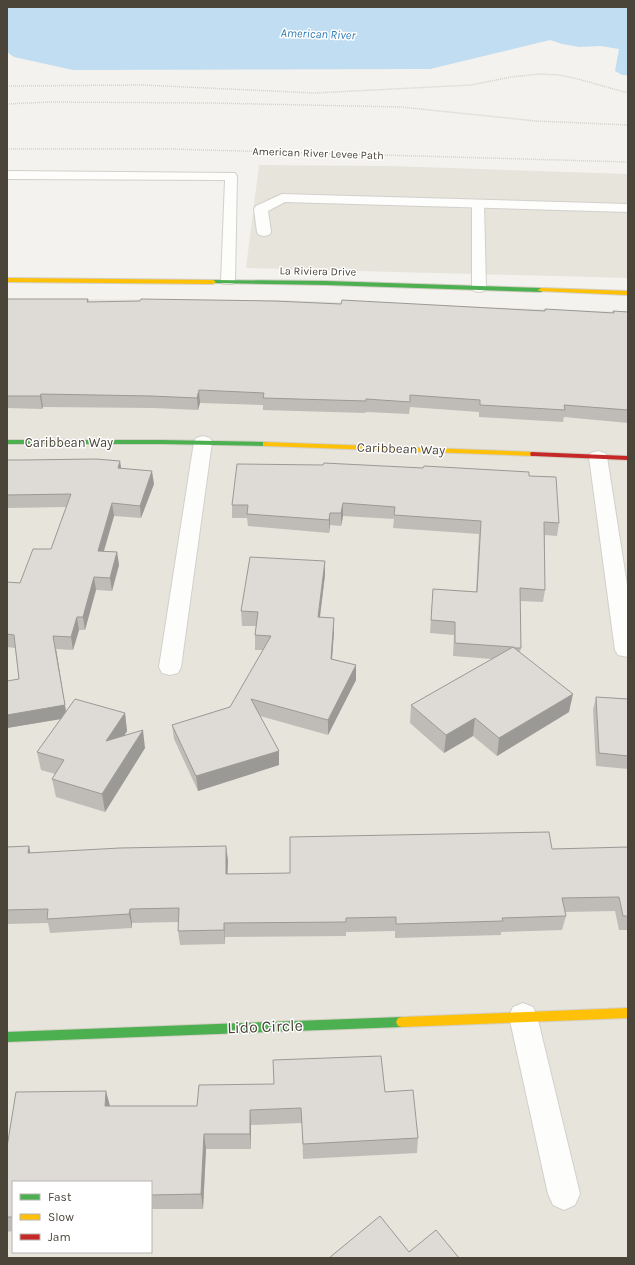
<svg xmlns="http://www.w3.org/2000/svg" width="635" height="1265" font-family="Karla,sans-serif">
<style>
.residential{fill:#e7e4dc;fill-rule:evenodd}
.water{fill:#c0ddf1}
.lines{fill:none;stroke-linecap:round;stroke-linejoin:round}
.lane-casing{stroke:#d2d0cb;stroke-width:2}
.street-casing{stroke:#d2d0cb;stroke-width:2}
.fast-casing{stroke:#d3cfc5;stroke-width:2}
.slow-casing{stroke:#d3cfc5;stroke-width:2}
.jam-casing{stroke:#d3cfc5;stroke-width:2}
.path{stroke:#d3d2cc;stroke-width:1.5;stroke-dasharray:1 1;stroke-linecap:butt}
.lane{fill:#fdfdfc;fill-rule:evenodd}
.street{fill:#fdfdfc;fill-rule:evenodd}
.fast{fill:#4caf50;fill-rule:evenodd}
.slow{fill:#ffc107;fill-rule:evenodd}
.jam{fill:#c62828;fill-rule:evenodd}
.wall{fill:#bfbcb8}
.shaded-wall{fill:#9b9996}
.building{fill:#dedbd6;stroke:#9b9996}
.labels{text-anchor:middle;stroke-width:3;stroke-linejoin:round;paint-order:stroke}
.far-street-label{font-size:11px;fill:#4b4439;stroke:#fff}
.far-water-label{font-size:12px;font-style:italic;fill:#2e7ab2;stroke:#fff}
.street-label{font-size:13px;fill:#4b4439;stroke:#fff}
.near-street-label{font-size:16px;fill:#4b4439;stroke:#fff}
</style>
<rect width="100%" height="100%" fill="#f4f2ee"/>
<g class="residential">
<polygon points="259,165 390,166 628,174 628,278 246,268"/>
<path d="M7,299L275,300L628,312V1258H7ZM13,1182H151V1252H13Z"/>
</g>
<polygon class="water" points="7,7 628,7 628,75 622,75 615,71 619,49 601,46 579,47 562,44 550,40 430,69 73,70 14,57 7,52"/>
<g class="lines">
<defs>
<g id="lane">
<polygon points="7,171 235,173 237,176 235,281 233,284 223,284 221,281 225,180 7,179"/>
<polygon points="478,200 482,201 484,204 486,288 484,291 479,292 474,291 472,288 472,204 474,201"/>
</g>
<g id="street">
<polygon points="282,194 628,204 628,212 285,202 268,211 271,232 269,235 264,236 259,235 257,232 254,209 256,206"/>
<polygon points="203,436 210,438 212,442 181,667 178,673 170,675 162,673 159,667 194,442 196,438"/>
<polygon points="598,451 605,453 607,457 628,591 628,657 618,655 615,650 589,457 591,453"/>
<polygon points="523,1003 533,1007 537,1016 580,1194 575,1205 564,1210 553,1205 548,1194 509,1016 513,1007"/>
</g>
<g id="fast">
<polygon points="213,280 326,281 541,288 544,290 541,292 326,285 211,283 210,282"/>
<polygon points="7,440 162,440 266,442 270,444 266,446 162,444 7,444"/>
<polygon points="402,1017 406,1018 408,1022 406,1026 402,1027 7,1042 7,1032"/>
</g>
<g id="slow">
<polygon points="7,278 213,280 216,282 213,284 7,282"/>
<polygon points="541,288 628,291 628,295 539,291 538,290"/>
<polygon points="263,442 534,452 538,454 534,456 266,446 263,446"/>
<polygon points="628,1008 628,1018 402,1027 398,1026 396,1022 398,1018 402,1017"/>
</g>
<polygon id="jam" points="531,452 628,456 628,460 534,456 531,456 530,454"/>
</defs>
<use href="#lane" class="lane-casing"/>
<use href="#street" class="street-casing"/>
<use href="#fast" class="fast-casing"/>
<use href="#slow" class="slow-casing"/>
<use href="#jam" class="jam-casing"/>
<g class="path">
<polyline points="7,86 142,85 315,93 471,85 511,77 540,74 559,75 578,79 628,93"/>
<polyline points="7,104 50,102 209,103 401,107 536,121 628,125"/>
<polyline points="7,149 171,149 628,162"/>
</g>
<use href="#lane" class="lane"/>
<use href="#street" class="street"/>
<use href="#fast" class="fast"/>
<use href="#slow" class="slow"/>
<use href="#jam" class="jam"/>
</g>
<g class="wall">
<polygon points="7,299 88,299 89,302 341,304 613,313 613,311 628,312 628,423 564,417 563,422 479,417 479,412 410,407 409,414 366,412 365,413 263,410 263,405 200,403 198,410 153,408 43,407 42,409 7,408"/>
<polygon points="7,460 122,469 154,484 141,518 114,516 104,551 117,552 119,565 112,591 96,590 85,630 79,630 73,650 56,649 66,711 125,713 127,731 124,736 145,748 105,812 56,797 52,779 55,774 41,770 37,752 61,719 7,728 19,679 15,648 7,647 7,582 20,583 51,549 66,507 7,508"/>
<polygon points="529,476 559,523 557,536 545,535 545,590 543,602 520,601 521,648 520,652 569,712 497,756 473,736 444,753 410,723 411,705 492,659 453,656 454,635 430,633 433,589 476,592 479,534 393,528 394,519 343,516 341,526 330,525 329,533 248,526 247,518 232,518 232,505"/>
<polygon points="325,561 325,575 320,617 334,618 334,632 332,659 356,665 356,680 328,735 260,716 279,751 279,765 198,791 174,739 172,725 230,707 263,650 255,650 255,635 256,626 242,626 241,611"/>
<polygon points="596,697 628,699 628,769 596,766 593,710"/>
<polygon points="29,846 30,853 228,860 227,874 290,873 552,849 628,847 628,930 619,930 615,911 565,912 566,916 562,930 501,932 501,935 395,938 395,931 346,932 346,936 225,937 225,944 180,945 178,931 178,922 132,923 132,928 50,933 48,923 7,924 7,847"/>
<polygon points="385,1092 418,1138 417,1153 303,1159 302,1123 251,1125 251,1149 206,1149 203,1209 151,1209 151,1182 13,1182 13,1231 7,1232 7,1147 110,1106 197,1106"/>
</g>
<g class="shaded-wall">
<polygon points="199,390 200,403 198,410 197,398"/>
<polygon points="41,394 43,407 42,409 40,396"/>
<polygon points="120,461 122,473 118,468"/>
<polygon points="152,471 154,484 141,518 140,506"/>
<polygon points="112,503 114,516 100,564 98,551"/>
<polygon points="343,503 343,516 341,526 341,513"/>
<polygon points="330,513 330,525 329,533 329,520"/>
<polygon points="117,552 119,565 112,591 110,578"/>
<polygon points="325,561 325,575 318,632 318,617"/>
<polygon points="94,577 96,590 85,630 83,617"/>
<polygon points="77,617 79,630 73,650 71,637"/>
<polygon points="334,618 334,632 331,673 331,659"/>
<polygon points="56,649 67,718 7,728 7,715"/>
<polygon points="356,665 356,680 328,735 328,720"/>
<polygon points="573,694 569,712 497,756 499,738"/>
<polygon points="125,713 127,731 109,759 106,741"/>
<polygon points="475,718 473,736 444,753 446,735"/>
<polygon points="143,730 145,748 105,812 102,794"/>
<polygon points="279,751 279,765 198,791 196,776"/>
<polygon points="29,846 32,861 28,853"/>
<polygon points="226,846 228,860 227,888 226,874"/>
<polygon points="130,909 132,923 132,928 129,914"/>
<polygon points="224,923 225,937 225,944 224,930"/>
<polygon points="106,1091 110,1106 105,1106"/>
<polygon points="250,1110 251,1125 251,1149 250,1134"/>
<polygon points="204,1134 206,1149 203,1209 201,1194"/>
</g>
<g class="building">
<polygon points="7,299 88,299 87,302 140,301 141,299 275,301 341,304 342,300 545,311 545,309 614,313 613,311 628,312 628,410 564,405 565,410 480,405 480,400 410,395 410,402 366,399 366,401 263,398 264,393 199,390 197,398 151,396 41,394 40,396 7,396"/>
<polygon points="96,459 120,461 118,468 152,471 140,506 112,503 98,551 117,552 110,578 94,577 83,617 77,617 71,637 53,636 65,705 7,715 7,681 19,679 14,635 7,634 7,582 20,583 33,549 51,549 71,494 7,495 7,460 23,460"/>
<polygon points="324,463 423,468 424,466 529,472 529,476 556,477 559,523 544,522 545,590 520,588 521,648 515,648 513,647 512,647 455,643 455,622 431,620 433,589 477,592 481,521 394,515 395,507 343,503 341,513 330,513 329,520 247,514 248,505 232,505 237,464 323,465"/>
<polygon points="250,557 325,561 318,617 334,618 331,659 356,665 328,720 251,699 279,751 196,776 172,725 230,707 271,636 255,635 258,612 241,611"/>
<polygon points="513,647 573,694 499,738 475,718 446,735 411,705"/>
<polygon points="596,697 628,699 628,756 599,753"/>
<polygon points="75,699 125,713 106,741 143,730 102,794 52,779 64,760 37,752"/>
<polygon points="549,832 552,849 628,847 628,916 623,916 619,897 562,898 566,916 502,918 503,921 396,924 396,917 346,918 346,922 224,923 224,930 178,931 179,908 130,909 129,914 47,919 48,909 7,910 7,847 29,846 28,853 120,848 226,846 226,874 290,873 290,837"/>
<polygon points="381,1056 385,1092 413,1090 418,1138 303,1144 301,1108 250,1110 250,1134 204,1134 201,1194 151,1195 151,1182 13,1182 13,1217 7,1217 7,1147 16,1092 106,1091 105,1106 197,1106 199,1085 274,1084 273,1060"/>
<polygon points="380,1216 409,1252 436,1230 459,1258 329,1258"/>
</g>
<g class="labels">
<g class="far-street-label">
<text transform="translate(318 153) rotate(2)" y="4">American River Levee Path</text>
<text transform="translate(318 271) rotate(1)" y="4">La Riviera Drive</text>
</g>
<g class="far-water-label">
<text transform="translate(318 34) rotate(2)" y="4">American River</text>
</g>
<g class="street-label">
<text x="69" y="447">Caribbean Way</text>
<text transform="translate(401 448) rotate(2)" y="5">Caribbean Way</text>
</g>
<g class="near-street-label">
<text transform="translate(265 1026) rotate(-2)" y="6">Lido Circle</text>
</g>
</g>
<rect width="635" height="1265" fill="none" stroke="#4b4439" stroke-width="16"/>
<rect x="12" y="1181" width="140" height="72" fill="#ffffff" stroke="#b7b4b0"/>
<rect x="20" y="1194" width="20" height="6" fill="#4caf50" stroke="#b7b4b0"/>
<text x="48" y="1201" font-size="12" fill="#4b4439">Fast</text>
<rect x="20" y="1214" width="20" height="6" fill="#ffc107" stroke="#b7b4b0"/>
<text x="48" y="1221" font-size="12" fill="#4b4439">Slow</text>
<rect x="20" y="1234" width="20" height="6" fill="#c62828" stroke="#b7b4b0"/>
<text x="48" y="1241" font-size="12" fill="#4b4439">Jam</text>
</svg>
